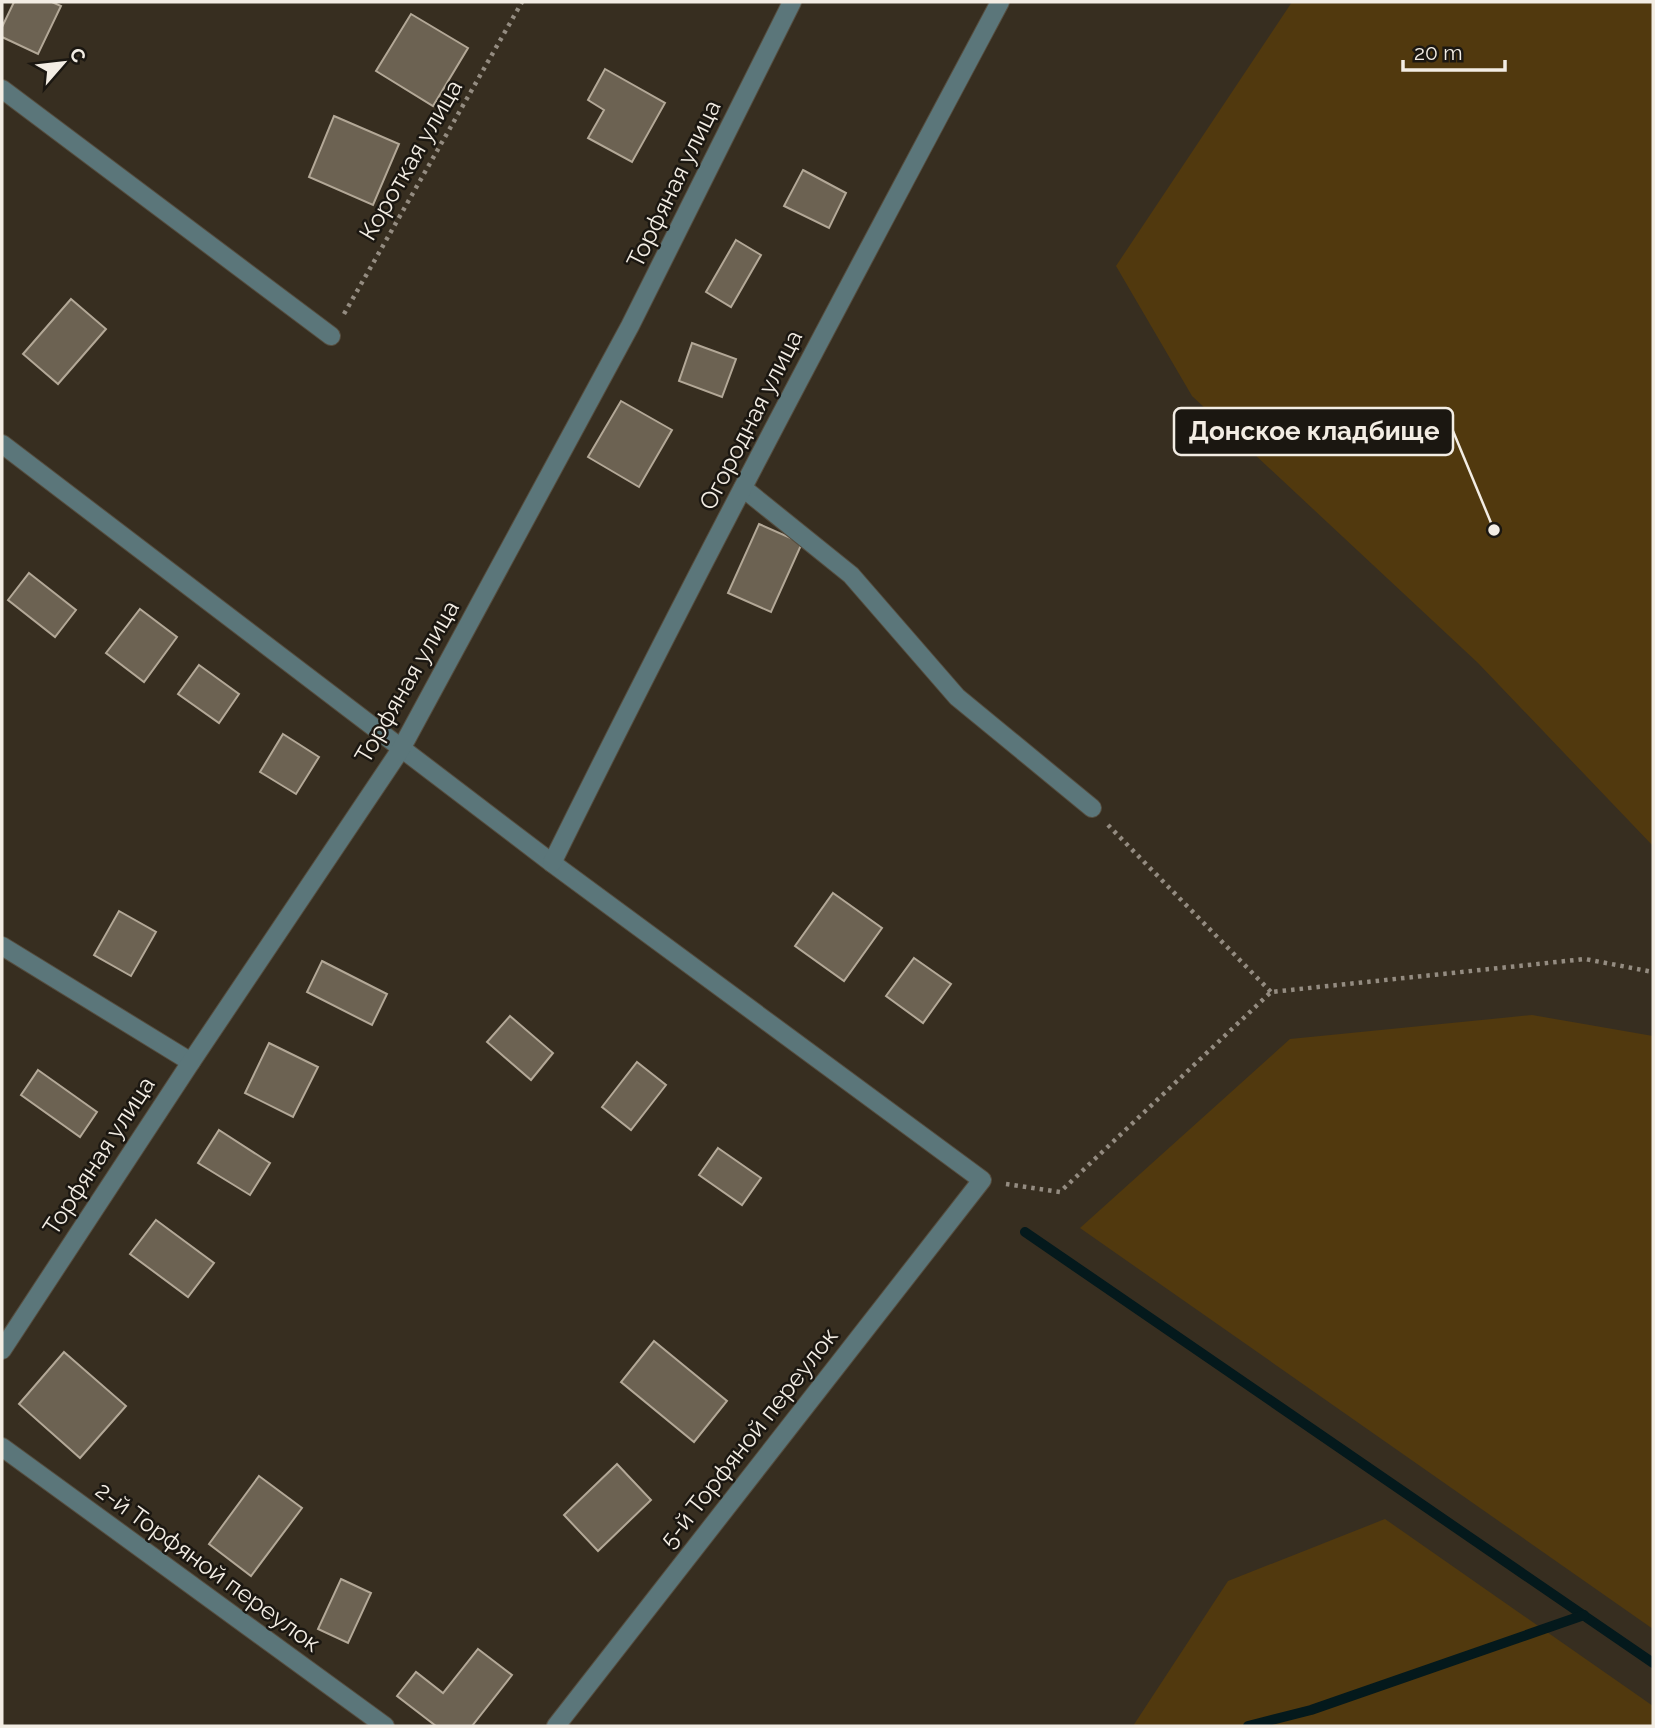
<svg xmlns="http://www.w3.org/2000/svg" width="1655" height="1728" font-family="Raleway,sans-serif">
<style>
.green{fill:#51390e}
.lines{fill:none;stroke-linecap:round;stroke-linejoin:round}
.stream{stroke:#04191c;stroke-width:10}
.building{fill:#6c6252;stroke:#b3a897;stroke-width:2}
.minor-casing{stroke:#554d3f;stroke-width:20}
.path{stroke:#948c81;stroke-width:4.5;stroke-dasharray:3.5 5;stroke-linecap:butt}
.minor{stroke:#5b767a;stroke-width:18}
.labels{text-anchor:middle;stroke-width:5;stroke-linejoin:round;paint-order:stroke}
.street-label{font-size:24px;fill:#f3ede4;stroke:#1b1711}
.leader{fill:none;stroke:#f3ede4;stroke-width:2.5}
.callout-dot{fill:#f3ede4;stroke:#1b1711;stroke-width:2.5}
.callout{fill:#1b1711;stroke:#f3ede4;stroke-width:2.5}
.callout-label{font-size:26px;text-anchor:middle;font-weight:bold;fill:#f3ede4}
</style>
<rect width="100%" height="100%" fill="#372e20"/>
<g class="green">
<polygon points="1292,2 1653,2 1653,846 1478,663 1192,396 1116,266"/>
<polygon points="1532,1015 1653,1036 1653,1629 1080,1228 1290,1039"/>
<polygon points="1385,1519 1653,1706 1653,1726 1133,1726 1228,1581"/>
</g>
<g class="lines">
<g class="stream">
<polyline points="1025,1232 1653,1663"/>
<polyline points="1248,1726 1311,1710 1584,1615"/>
</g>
</g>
<g class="building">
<polygon points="14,2 52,2 61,6 38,54 2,37 2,27"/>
<polygon points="411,14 468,48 433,106 376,71"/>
<polygon points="605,69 665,103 632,162 588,138 604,110 588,100"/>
<polygon points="334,116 399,144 373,205 309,177"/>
<polygon points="803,170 846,193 829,228 784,206"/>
<polygon points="736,240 761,255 731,307 706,292"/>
<polygon points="71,299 106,329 58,384 23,354"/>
<polygon points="692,343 736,359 722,397 679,381"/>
<polygon points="621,401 672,430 639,487 588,457"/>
<polygon points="759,524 802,543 771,612 728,593"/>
<polygon points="29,573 76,610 55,637 8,600"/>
<polygon points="140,609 177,637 144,682 106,653"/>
<polygon points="199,665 239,694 219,723 178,694"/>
<polygon points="283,734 319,757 296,794 260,772"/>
<polygon points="833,893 882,928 844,981 795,946"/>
<polygon points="119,911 156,932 131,976 94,955"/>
<polygon points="914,958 951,984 923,1023 886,996"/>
<polygon points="322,961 387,994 372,1025 307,992"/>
<polygon points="510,1016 553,1053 531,1080 487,1042"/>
<polygon points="269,1043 318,1067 293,1117 245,1093"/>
<polygon points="637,1062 666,1085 631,1130 602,1107"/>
<polygon points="38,1070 97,1112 80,1137 21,1095"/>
<polygon points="219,1130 270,1163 250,1195 198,1163"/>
<polygon points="718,1148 761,1178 742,1205 699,1175"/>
<polygon points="156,1220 214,1263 188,1297 130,1254"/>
<polygon points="654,1341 727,1401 694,1442 621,1382"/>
<polygon points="64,1352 126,1406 80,1458 19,1404"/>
<polygon points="617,1464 651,1500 598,1551 564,1515"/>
<polygon points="259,1476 302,1508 251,1576 209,1544"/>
<polygon points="341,1579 371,1593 348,1643 318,1629"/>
<polygon points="478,1649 512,1675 472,1726 436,1726 397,1696 416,1672 443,1693"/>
</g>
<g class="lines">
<defs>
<g id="minor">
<polyline points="2,89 331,336"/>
<polyline points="2,444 552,863 982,1180 556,1726"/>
<polyline points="743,488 851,575 957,697 1092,808"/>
<path d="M552,863C695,573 848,287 1000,2"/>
<polyline points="2,946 191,1062"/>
<polyline points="2,1350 191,1062 401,749 630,326 792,2"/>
<polyline points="2,1447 385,1726"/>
</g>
</defs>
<use href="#minor" class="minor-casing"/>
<g class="path">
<polyline points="344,314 522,2"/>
<polyline points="1108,825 1271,992"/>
<polyline points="1006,1184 1060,1192 1271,992 1585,959 1653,972"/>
</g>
<use href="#minor" class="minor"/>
</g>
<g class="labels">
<g class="street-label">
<text transform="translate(411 160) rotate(-60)" y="8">Короткая улица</text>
<text transform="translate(674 184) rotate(-64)" y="8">Торфяная улица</text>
<text transform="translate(751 420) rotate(-63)" y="8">Огородная улица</text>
<text transform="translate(407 682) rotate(-60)" y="8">Торфяная улица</text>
<text transform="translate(99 1156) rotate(-57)" y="8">Торфяная улица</text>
<text transform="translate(749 1438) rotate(-52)" y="8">5-й Торфяной переулок</text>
<text transform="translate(208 1567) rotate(36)" y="8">2-й Торфяной переулок</text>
</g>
</g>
<path class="leader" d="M1494 530L1453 431"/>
<circle class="callout-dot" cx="1494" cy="530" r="7"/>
<rect class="callout" x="1174" y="408" width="279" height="47" rx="7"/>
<g class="callout-label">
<text x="1314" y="440">Донское кладбище</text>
</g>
<rect width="1655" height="1728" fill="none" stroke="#f3ede4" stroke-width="7"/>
<g transform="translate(63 63) rotate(62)" stroke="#1b1711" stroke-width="5" paint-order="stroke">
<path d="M0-5L12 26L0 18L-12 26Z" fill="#f3ede4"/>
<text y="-10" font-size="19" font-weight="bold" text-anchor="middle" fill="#f3ede4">С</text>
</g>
<path d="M1403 60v10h102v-10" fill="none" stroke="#f3ede4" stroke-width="3.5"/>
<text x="1414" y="60" font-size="21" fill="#f3ede4" stroke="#1b1711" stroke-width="5" paint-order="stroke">20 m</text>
</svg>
